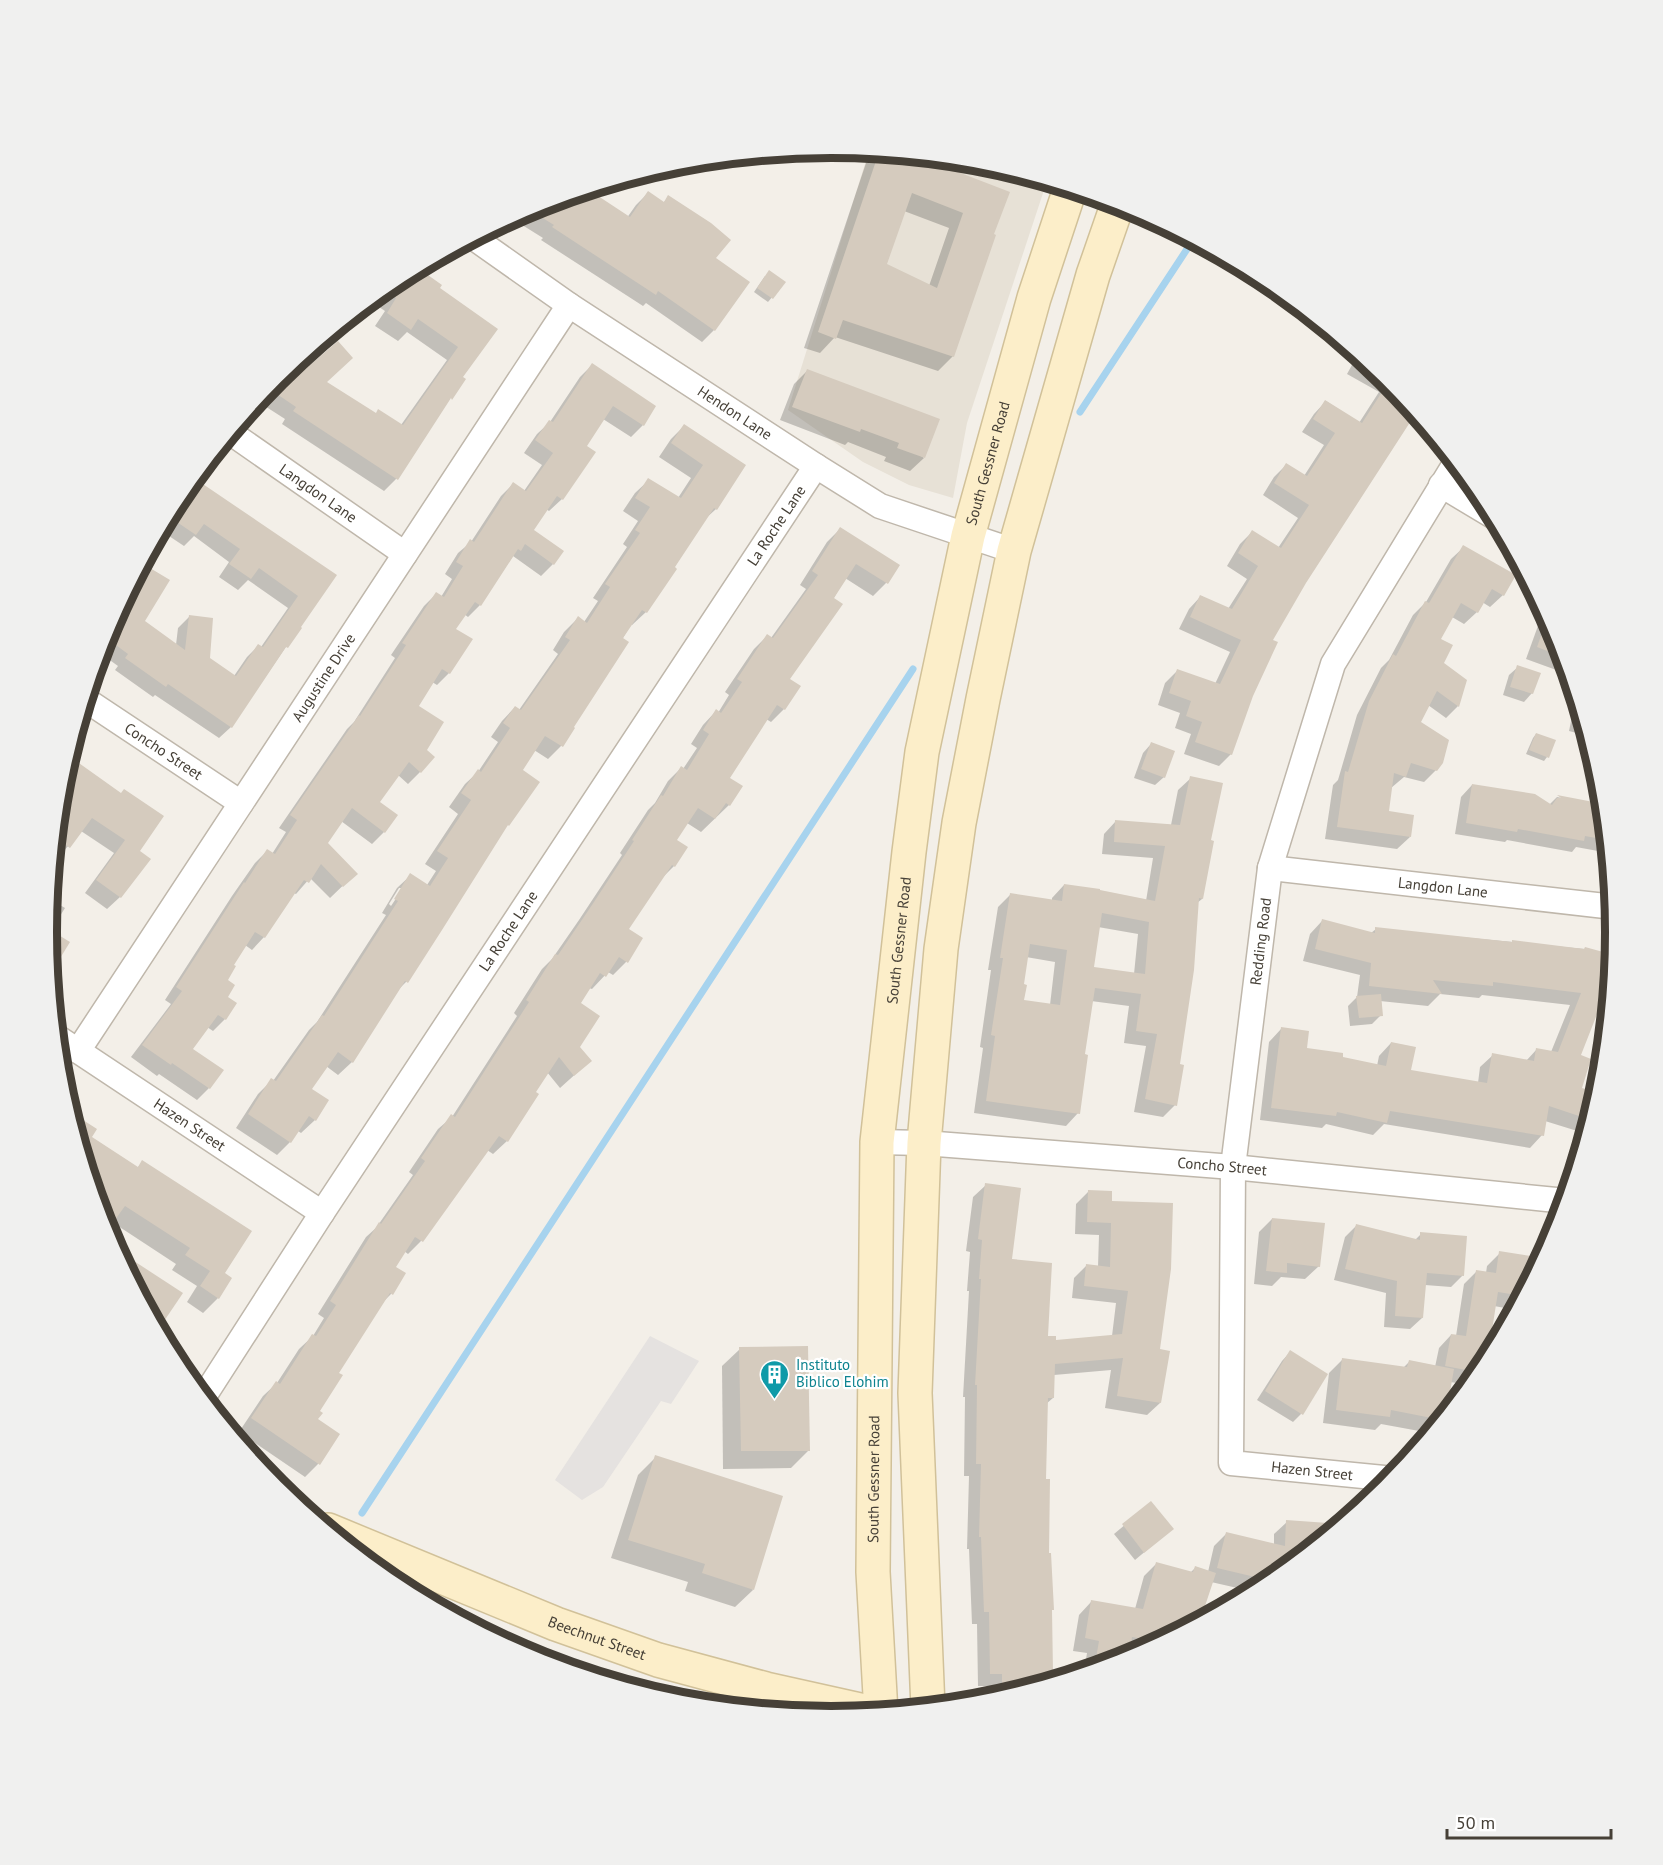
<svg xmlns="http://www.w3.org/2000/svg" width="1663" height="1865" font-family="'PT Sans',sans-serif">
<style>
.residential{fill:#e7e1d6}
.parking{fill:#e5e2e0}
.shadow{fill:#0003;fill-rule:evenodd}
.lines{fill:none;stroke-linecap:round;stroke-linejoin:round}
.stream{stroke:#a7d3ee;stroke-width:7}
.building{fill:#d5cbbe;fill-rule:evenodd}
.minor-casing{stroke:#bfb7ab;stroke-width:27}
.secondary-casing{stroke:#d1c199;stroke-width:36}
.minor{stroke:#fff;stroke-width:24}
.secondary{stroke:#fceec9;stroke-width:33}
.labels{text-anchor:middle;stroke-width:4.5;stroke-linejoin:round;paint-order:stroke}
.street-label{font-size:15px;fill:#464037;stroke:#fff}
.culture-label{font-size:15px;fill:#0d838f;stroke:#fff;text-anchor:start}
.rim{fill:none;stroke:#464037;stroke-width:8}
</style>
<rect width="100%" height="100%" fill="#f3efe8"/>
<polygon class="residential" points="869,151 985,163 1047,181 967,423 953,498 909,485 863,462 788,410"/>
<polygon class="parking" points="650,1336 699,1361 671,1404 661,1401 603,1487 582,1500 555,1480"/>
<g class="shadow">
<path d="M877,152L898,154L931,165L992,235L953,356L938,371L835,337L820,353L804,348L866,163ZM904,211L949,228L929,286L886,265Z"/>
<polygon points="579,193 624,222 636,205 648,193 663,203 669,197 713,258 714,330 702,342 646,303 643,306 541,240 543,238 511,218 531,207"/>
<polygon points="416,269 440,285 438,289 496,329 461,378 464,380 444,406 396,479 384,491 282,424 285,419 257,401 277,377 299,359 325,382 375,414 401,425 447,360 407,332 398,341 375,326 385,311 370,301 396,280"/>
<polygon points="765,276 784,283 768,302 754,292"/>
<polygon points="1358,354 1387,378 1415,412 1305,583 1270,640 1231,754 1219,766 1184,754 1191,734 1175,728 1180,713 1158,705 1165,683 1177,671 1215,684 1230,652 1179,629 1189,609 1201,596 1228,609 1247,579 1227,566 1240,544 1252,532 1278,548 1298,518 1263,495 1274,477 1286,465 1304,476 1324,445 1302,432 1314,414 1326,401 1359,423 1379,392 1347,374"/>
<polygon points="592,365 643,425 631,437 603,419 585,446 562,499 549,511 546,509 532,531 553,564 541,576 513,556 480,605 468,617 464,614 454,629 449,673 437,685 432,682 417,706 425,750 420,772 408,784 398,775 378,803 384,832 372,844 341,821 326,843 355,874 330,898 310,878 296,894 294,893 264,937 252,950 245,945 232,966 226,980 225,1019 213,1031 207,1027 190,1049 209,1088 197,1100 159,1074 157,1076 131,1057 171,1004 165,1000 232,896 255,863 267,851 272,854 286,832 279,828 347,729 354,722 395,658 391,655 424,606 436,594 441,597 452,579 445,574 458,553 471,542 501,496 513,484 524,491 542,465 524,453 537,434 550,422 580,377"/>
<polygon points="807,371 924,458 910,471 884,461 886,457 848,442 845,445 780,420 794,384"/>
<path d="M684,426L744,465L716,509L704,520L646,612L632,625L631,624L561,746L548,759L534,750L521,770L538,782L503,831L406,982L398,990L352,1062L338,1075L326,1066L309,1089L315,1120L301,1133L298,1131L290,1142L277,1155L236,1128L258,1094L272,1080L273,1081L309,1030L317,1022L386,915L382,913L397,888L411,875L427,885L436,871L425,864L458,814L449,807L465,784L478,772L498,742L491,737L502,721L515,707L519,710L558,654L553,650L564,632L578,618L584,622L598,601L593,598L627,547L623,544L638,521L623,511L635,493L649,480L678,498L691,478L659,457L671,439ZM399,888H403L391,906L389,904Z"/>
<polygon points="193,479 335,575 231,727 219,738 155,695 153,697 115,670 118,666 100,653 106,632 122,603 125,605 139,582 151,570 143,622 176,645 178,628 189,617 208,658 234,676 247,657 258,646 261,647 288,608 248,580 238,590 219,577 229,562 194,536 184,546 163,532 156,539 179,496"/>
<polygon points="840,529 898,566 886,583 873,596 845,578 788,680 784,709 771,722 766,719 728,778 741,787 729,805 701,832 687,823 675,840 686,847 674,866 660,880 627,930 626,962 613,975 608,972 592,989 589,988 579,1004 578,1047 590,1061 560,1088 547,1072 534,1093 537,1095 507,1141 493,1154 487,1150 421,1241 408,1254 404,1251 394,1267 391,1294 382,1303 337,1373 318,1411 316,1419 318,1464 305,1477 239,1432 263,1396 277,1383 299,1349 313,1336 324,1318 318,1314 366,1237 376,1228 413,1175 409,1172 438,1129 452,1117 517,1016 514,1013 542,969 552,959 579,920 622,855 620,853 648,810 655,803 668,781 681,768 683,769 697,748 691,744 703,725 716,711 718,713 729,695 725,692 754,649 767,636 771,638 806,589 800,585 827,542"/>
<polygon points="1464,547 1503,595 1490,607 1482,602 1477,612 1464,624 1452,617 1439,640 1442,663 1458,706 1446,718 1428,705 1419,723 1436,770 1424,782 1404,777 1391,788 1388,812 1410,837 1397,849 1325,839 1333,785 1338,780 1357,715 1381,668 1389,660 1413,615 1426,602 1451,559"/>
<polygon points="1547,615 1557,632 1570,675 1526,659 1539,623"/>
<polygon points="1518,667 1532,693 1524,702 1503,695 1509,675"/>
<polygon points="1576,697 1588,736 1569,731"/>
<polygon points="1536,734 1547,757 1544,761 1526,754 1533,738"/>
<polygon points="1151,744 1164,777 1155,785 1134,778 1143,753"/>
<polygon points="68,757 120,795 138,852 149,859 120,897 107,909 85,893 114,853 81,831 57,859 54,857 62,779"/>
<path d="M1191,778L1209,842L1202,899L1197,903L1175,1105L1163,1117L1134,1112L1146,1046L1124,1043L1129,1006L1091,1001L1083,1055L1078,1113L1066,1126L974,1113L983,1048L980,1047L991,970H988L998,907L1010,895L1052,901V898L1064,885L1146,901L1153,858L1102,854L1104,834L1116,821L1171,825L1178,790ZM1098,927L1138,934L1134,974L1092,968ZM1026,957L1055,962L1050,1005L1023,1001L1022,986Z"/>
<polygon points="1472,785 1549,805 1557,797 1604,806 1609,853 1576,847 1572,852 1507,840 1505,842 1455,834 1461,797"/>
<polygon points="50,899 65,908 50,932 52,967 50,970 47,932"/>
<polygon points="1322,921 1371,933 1376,929 1585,949 1614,956 1613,968 1579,1056 1580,1089 1599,1095 1587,1134 1545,1121 1542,1135 1530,1148 1384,1124 1373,1135 1326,1124 1322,1128 1260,1120 1269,1042 1281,1029 1305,1049 1377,1066 1379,1056 1391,1043 1409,1071 1478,1083 1480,1067 1493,1055 1526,1061 1537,1049 1551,1052 1570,1005 1482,995 1479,998 1440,994 1428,1006 1380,1001 1381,1015 1372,1024 1350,1026 1348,1006 1357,997 1360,975 1303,961 1310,934"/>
<polygon points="70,1113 90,1138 137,1168 143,1162 223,1273 218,1298 203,1313 187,1302 197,1286 172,1270 176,1264 112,1222 105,1229"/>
<polygon points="986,1185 1010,1261 1047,1337 1054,1342 1112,1336 1116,1303 1072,1298 1074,1278 1087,1265 1098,1267 1099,1235 1075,1234 1076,1204 1088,1192 1111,1203 1158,1350 1160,1403 1147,1415 1105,1408 1111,1370 1054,1375 1053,1398 1046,1404 1045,1481 1051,1672 1041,1685 990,1701 989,1686 978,1686 977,1624 972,1624 969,1549 967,1549 969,1476 964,1476 965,1397 963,1397 969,1291 967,1291 970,1252 966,1251 973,1197"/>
<polygon points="1272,1219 1319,1266 1305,1279 1281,1277 1272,1286 1254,1284 1259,1232"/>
<polygon points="1356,1226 1415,1240 1421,1234 1463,1275 1451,1287 1425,1285 1422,1318 1410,1329 1384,1327 1386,1293 1334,1280 1345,1237"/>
<polygon points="1500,1253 1543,1259 1516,1310 1494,1306 1489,1344 1496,1347 1484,1369 1470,1385 1450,1382 1444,1418 1430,1433 1381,1424 1375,1430 1323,1423 1329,1373 1342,1360 1403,1368 1409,1362 1435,1367 1439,1348 1451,1335 1456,1336 1464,1284 1477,1271 1486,1273 1487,1266"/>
<polygon points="740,1349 809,1450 791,1468 723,1469 722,1366"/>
<polygon points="1290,1352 1301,1414 1293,1422 1257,1400 1282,1361"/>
<polygon points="656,1457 753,1590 735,1607 685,1591 688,1582 611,1558 638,1475"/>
<polygon points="1151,1503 1172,1529 1135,1560 1114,1534"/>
<polygon points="1287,1522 1340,1525 1267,1585 1255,1592 1211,1582 1202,1612 1214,1614 1148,1649 1143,1648 1142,1652 1132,1658 1084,1672 1087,1653 1073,1651 1079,1615 1091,1602 1135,1609 1144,1576 1157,1563 1190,1573 1195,1568 1208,1572 1214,1546 1226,1534 1274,1545 1274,1534"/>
</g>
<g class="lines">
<g class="stream">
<polyline points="1080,412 1193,240"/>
<polyline points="362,1513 913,669"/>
</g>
</g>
<g class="building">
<path d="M879,152L905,155L932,164V162L1010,192L994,234L996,235L954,357L843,320L836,339L818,332ZM912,193L963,213L937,288L887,264Z"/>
<polygon points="589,190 630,217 648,191 664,202 668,195 711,223 731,240 716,258 750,282 715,331 658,291 656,295 552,227 554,225 528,209"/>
<polygon points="418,268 442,285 440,288 498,329 463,377 466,379 452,400 451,398 398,480 293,411 296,407 268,388 277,377 300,358 310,365 338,341 353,358 327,382 376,413 378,409 403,425 458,347 418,319 411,330 387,313 396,298 384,289 396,280"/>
<polygon points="769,270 786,282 773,299 757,288"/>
<polygon points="592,363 656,406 644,426 613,406 587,446 596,452 563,500 557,496 534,530 564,551 554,565 525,544 521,551 518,549 481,606 475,602 456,629 473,639 450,674 442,669 419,706 444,722 427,750 435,757 421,773 409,762 380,802 398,815 385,833 352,808 328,843 358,874 343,887 321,864 309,883 304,880 265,938 255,932 234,965 236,966 228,980 235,985 228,997 237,1003 226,1020 218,1015 193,1049 224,1070 210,1089 172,1063 171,1065 142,1045 182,991 176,987 244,882 245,883 267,849 275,854 297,820 290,815 359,715 360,716 406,645 402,643 436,592 444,597 463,566 456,562 470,539 474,542 513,482 526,491 553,453 535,440 549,420 553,422"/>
<polygon points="807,369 940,419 925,458 897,448 899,443 861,429 860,432 792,407"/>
<polygon points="1389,381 1416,413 1306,583 1273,640 1278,642 1253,696 1232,755 1195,742 1202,722 1186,716 1191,701 1169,693 1177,669 1220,684 1241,640 1190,617 1200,595 1232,609 1258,566 1238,553 1252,530 1281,548 1309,505 1274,483 1286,463 1307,476 1335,433 1313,419 1325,400 1362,423"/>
<polygon points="684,424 746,465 717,510 714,508 675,567 677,569 647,613 642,610 623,638 629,642 574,727 575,728 563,747 545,736 523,770 540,782 509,826 508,825 442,930 408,983 405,981 353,1063 338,1052 312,1089 329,1100 316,1121 309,1116 291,1143 248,1114 271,1078 276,1081 322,1015 324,1016 398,901 394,899 410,873 430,886 448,858 437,851 471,800 461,793 478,769 481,772 510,728 503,723 515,706 521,710 570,640 565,637 578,616 587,623 610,587 605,584 640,533 635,530 650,507 635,498 648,478 681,498 703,465 671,443"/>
<polygon points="194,478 337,575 301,627 302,628 288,648 286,647 232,728 168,684 166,687 125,658 128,654 105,637 123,602 128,605 150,568 170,580 145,621 185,650 189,615 213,618 210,658 236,676 258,644 263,647 298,596 259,568 251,579 229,564 240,549 204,524 196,535 168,516 179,496"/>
<polygon points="840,527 900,565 888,584 856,564 834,598 843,604 790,679 801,686 785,710 777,705 730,778 743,786 730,806 726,803 715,819 698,808 677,840 688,847 675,867 672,865 629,929 643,938 628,963 619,957 606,977 600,973 581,1003 600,1016 580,1047 592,1061 574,1076 559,1057 536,1092 539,1094 508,1142 499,1136 423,1242 415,1237 396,1267 406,1273 393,1295 390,1293 339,1373 343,1375 320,1411 323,1413 318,1419 340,1434 320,1465 251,1418 276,1381 280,1384 312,1334 316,1336 336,1305 330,1301 379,1222 381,1224 425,1161 421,1158 451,1114 455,1117 529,1002 526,1000 555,954 558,955 592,905 634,841 632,840 661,795 663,796 681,766 687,770 709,734 703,730 716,709 721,713 742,682 737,679 767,634 773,638 818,575 812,571"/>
<polygon points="1463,545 1516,575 1504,596 1492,589 1478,613 1461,603 1441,639 1453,645 1444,663 1467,680 1459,707 1437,691 1421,722 1449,740 1443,763 1437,771 1411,763 1406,777 1394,773 1389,811 1414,815 1411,837 1337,827 1345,771 1348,772 1369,701 1393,654 1396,656 1425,601 1429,603"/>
<polygon points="1548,616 1557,632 1565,658 1537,647"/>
<polygon points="1517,665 1541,673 1533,694 1510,687"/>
<polygon points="1536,733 1556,740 1549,758 1529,750"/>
<polygon points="1151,742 1175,751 1165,778 1141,769"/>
<polygon points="69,756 121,793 124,789 164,816 140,851 151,859 121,898 96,880 125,840 92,818 70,848 56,838 69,817 59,809 62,779"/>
<path d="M1190,776L1223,783L1211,840L1214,841L1203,899L1199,898L1194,970L1180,1064L1184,1065L1177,1106L1145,1099L1157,1034L1136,1031L1141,994L1095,988L1085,1054L1088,1055L1080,1114L986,1101L995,1036L991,1035L1003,958H1000L1010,893L1062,901L1064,884L1100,889V890L1155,901L1165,846L1114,842L1115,820L1180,825ZM1102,913L1149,922L1145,974L1094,967ZM1030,944L1067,950L1060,1005L1024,1000L1027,985L1024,984Z"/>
<polygon points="1472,784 1535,794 1552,805 1557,798 1561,798 1557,795 1604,804 1607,840 1585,836 1584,841 1518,829 1517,832 1466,823"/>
<polygon points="1322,919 1375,933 1375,927 1512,942 1512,940 1584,949 1585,947 1614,955 1609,1006 1601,1004 1581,1055 1591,1059 1582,1088 1599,1093 1591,1120 1549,1106 1544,1136 1390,1111 1387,1123 1337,1112 1336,1116 1271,1108 1281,1027 1309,1031 1307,1048 1343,1053 1343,1057 1386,1066 1391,1042 1416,1047 1411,1070 1487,1083 1492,1053 1534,1061 1536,1048 1558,1052 1581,993 1493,982 1493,986 1433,980 1442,994 1369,986 1371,963 1315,949"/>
<polygon points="47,928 70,942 51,973 46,932"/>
<polygon points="1381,994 1383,1016 1359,1018 1356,996"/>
<polygon points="69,1111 97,1129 92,1137 138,1167 142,1160 252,1231 225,1273 232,1278 219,1299 200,1286 210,1271 185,1255 190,1248 125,1206 112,1224 101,1216"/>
<polygon points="985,1183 1021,1188 1012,1259 1052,1263 1048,1336 1056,1336 1056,1340 1122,1334 1128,1291 1084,1286 1086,1264 1110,1267 1111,1223 1087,1222 1088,1190 1112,1191 1112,1201 1173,1203 1171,1269 1160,1349 1170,1351 1161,1403 1117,1396 1123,1358 1055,1364 1054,1398 1048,1398 1046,1479 1050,1479 1049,1553 1051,1553 1054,1610 1052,1610 1053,1673 1042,1673 1042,1685 1017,1693 1002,1693 1002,1674 990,1674 989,1612 984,1612 981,1537 979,1537 981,1464 976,1464 977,1385 975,1385 981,1279 979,1279 982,1240 978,1239"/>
<polygon points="1272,1218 1325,1223 1320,1267 1287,1263 1287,1273 1266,1271"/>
<polygon points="1356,1224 1420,1240 1420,1232 1467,1236 1464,1276 1427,1273 1423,1318 1395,1316 1397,1281 1345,1269"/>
<polygon points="114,1248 183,1293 158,1330"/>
<polygon points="1499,1251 1544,1258 1523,1296 1498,1292 1490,1343 1496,1346 1486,1365 1473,1359 1471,1371 1445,1366 1451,1334 1466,1336 1476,1270 1496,1273"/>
<polygon points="808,1346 810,1451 741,1451 739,1347"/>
<polygon points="1290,1350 1328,1374 1303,1415 1265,1391"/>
<polygon points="1342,1358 1407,1367 1409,1360 1454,1369 1446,1415 1442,1420 1391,1410 1390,1417 1336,1410"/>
<polygon points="655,1455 783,1496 754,1590 702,1573 705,1564 628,1540"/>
<polygon points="1151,1501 1174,1529 1144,1553 1122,1524"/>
<polygon points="1286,1520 1342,1524 1272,1581 1217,1568 1226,1532 1285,1546"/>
<polygon points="1156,1562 1193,1572 1195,1566 1216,1573 1200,1621 1161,1642 1132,1637 1129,1659 1094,1669 1099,1641 1085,1638 1091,1600 1143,1609"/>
</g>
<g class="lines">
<defs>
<g id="minor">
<path id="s1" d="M474,238L569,305L816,466L880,506L1014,551"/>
<path id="s2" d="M231,433L405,554"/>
<polyline points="1441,485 1496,518"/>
<path id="s3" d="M86,700L241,803"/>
<path id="s4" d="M1270,868L1614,907"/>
<path id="s5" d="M57,1037L322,1213"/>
<path id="s6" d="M78,1051L569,305"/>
<path id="s7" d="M877,1142L924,1143L1233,1167L1566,1201"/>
<path id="s8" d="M203,1398L322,1213L816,466"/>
<path id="s9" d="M1394,1479L1231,1463L1233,1167L1270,868L1333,664L1456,462"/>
</g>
<g id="secondary">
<path id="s10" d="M328,1530L556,1624L658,1660L766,1689L874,1713"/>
<polyline points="928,1708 915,1393 924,1143 941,949 959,823 983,699 1014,551 1093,275 1118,203"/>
<path id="s11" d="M881,1713L873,1572L877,1142L909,852L922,752L968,536L1034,298L1070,189"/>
</g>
</defs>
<use href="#minor" class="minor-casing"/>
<use href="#secondary" class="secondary-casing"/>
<use href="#minor" class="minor"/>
<use href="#secondary" class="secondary"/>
</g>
<defs>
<symbol id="building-pin" viewBox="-11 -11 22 30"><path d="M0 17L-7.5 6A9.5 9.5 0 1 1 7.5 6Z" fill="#0f9aa8" stroke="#fff"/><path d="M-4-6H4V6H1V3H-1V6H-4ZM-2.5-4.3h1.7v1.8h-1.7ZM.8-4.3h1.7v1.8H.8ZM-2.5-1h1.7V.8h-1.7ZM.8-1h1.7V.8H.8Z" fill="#fff"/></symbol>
</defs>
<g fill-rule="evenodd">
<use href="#building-pin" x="758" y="1358" width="33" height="45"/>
</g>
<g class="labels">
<g class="street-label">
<text dy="5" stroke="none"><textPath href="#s1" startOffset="314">Hendon Lane</textPath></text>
<text dy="5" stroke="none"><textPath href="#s11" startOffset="1260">South Gessner Road</textPath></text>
<text dy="5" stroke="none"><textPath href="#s2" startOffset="106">Langdon Lane</textPath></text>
<text dy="5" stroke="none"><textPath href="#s8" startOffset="1044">La Roche Lane</textPath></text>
<text dy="5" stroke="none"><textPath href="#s6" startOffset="447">Augustine Drive</textPath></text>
<text dy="5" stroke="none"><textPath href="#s3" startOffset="93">Concho Street</textPath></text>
<text dy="5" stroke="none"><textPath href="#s4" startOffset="174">Langdon Lane</textPath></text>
<text dy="5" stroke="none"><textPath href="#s8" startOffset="558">La Roche Lane</textPath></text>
<text dy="5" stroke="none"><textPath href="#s11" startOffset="774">South Gessner Road</textPath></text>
<text dy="5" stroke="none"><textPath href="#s9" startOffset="687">Redding Road</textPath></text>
<text dy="5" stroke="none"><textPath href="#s5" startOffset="159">Hazen Street</textPath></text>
<text dy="5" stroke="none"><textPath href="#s7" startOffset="346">Concho Street</textPath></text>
<text transform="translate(1312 1471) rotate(6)" y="5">Hazen Street</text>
<text dy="5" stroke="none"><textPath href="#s11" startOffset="234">South Gessner Road</textPath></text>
<text dy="5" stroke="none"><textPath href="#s10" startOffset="290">Beechnut Street</textPath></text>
</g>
<g class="culture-label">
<text x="796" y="1370">Instituto<tspan x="796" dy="17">Biblico Elohim</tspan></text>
</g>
</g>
<path d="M0 0H1663V1865H0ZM57 932a774 774 0 1 1 1548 0a774 774 0 1 1-1548 0Z" fill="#f0f0ef" fill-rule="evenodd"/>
<path class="rim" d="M57 932a774 774 0 1 1 1548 0a774 774 0 1 1-1548 0Z"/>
<path d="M1447 1829v9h164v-9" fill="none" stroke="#464037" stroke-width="3"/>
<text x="1456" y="1829" font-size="18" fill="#464037" stroke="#ffffff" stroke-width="4.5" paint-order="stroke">50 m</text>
</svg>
